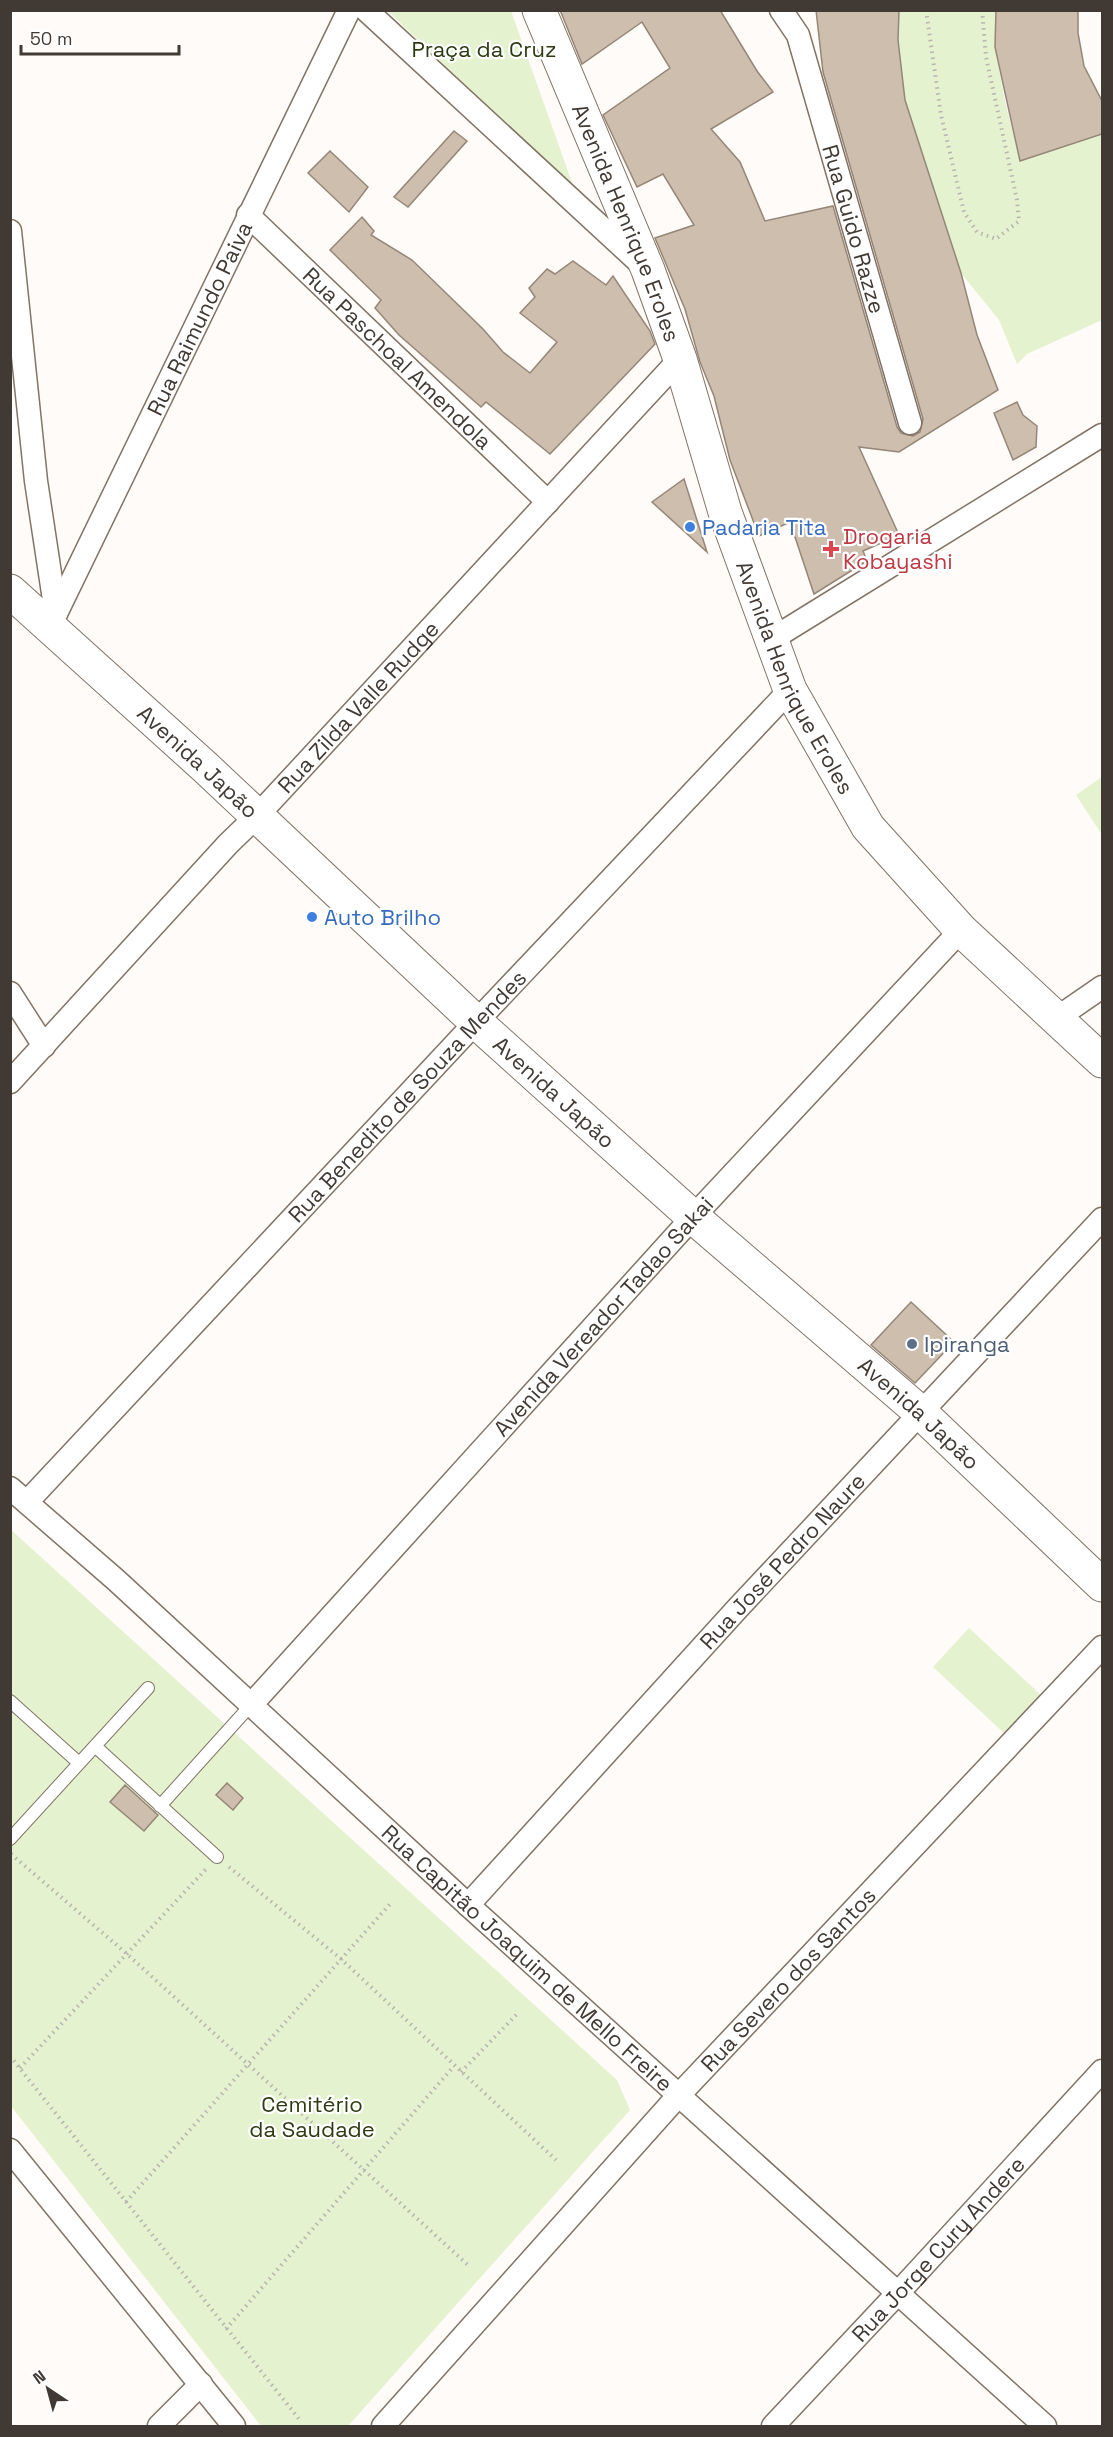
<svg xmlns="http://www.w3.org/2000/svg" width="1113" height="2437" viewBox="0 0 1113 2437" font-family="'Space Grotesk',sans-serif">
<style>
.green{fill:#e4f2cf}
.building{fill:#cebeae;stroke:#958677;stroke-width:1.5}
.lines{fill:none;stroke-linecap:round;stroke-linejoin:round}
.service-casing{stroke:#827365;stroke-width:14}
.minor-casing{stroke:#827365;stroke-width:25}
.secondary-casing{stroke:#827365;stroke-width:35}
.path{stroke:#b8b4b0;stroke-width:4;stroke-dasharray:1.5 4.5;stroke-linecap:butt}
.service{stroke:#fff;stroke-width:12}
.minor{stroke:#fff;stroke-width:22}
.secondary{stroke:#fff;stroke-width:33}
.shop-dot{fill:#3f7fe0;stroke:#fff;stroke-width:2}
.health-dot{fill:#e0444e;stroke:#fff;stroke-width:2}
.service-dot{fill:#5c6f8a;stroke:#fff;stroke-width:2}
.labels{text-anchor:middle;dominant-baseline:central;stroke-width:4.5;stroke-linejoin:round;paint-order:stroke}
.park-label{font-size:22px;fill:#2d3a12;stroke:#fff}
.street-label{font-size:22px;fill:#413a34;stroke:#fff}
.shop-label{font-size:22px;fill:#366cbe;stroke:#fff;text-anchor:start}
.health-label{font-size:22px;fill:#be3a42;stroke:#fff;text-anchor:start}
.service-label{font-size:22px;fill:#4e5e75;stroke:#fff;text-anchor:start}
</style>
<rect width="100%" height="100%" fill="#fefbf8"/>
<path class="green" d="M388,11H511L575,191Z
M898,11H996L995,47L1005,101L1020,161L1102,134V320L1027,354L1017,364L999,320L961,273L943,221L905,100L898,40Z
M1102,777V835L1076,795Z
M10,1529L617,2080L630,2110L348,2426H261L11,2106Z
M969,1628L1042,1696L1006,1735L933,1667Z"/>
<path class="building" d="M560,10H720L757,71L773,92L711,129L740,162L765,221L833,206L897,427L901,433L913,436L920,432L923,419L823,72L816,10H899L898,40L905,100L961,273L977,335L998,390L899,452L859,447L899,535L863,551L867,561L814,594L790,522L759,536L730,460L714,396L700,362L685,309L655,238L694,225L663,174L637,187L603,115L670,68L642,22L582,64Z
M996,10H1078V33L1084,66L1102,101V134L1020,161L995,47Z
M454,131L467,141L408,207L394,197Z
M330,151L368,187L349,212L308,173Z
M362,217L374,231L371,235L412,260L483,329L503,352L530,373L557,342L520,313L535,297L529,288L547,269L555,274L573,261L606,285L613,276L650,331L655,344L550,454L486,402L481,407L399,335L375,308L381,300L330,250Z
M1017,402L1023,415L1037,426L1036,447L1013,460L994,413Z
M684,479L707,552L652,502Z
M911,1302L954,1342L915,1383L871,1345Z
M227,1783L243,1798L233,1810L216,1795Z
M125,1785L158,1815L144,1831L110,1802Z"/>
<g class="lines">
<g class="service-casing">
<path id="service" d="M10,1701L79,1763
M96,1747L217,1857
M160,1806L250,1706
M10,1839L148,1688"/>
</g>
<g class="minor-casing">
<g id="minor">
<path d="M366,10L640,263"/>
<path id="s1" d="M781,10L798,35L910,423"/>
<path id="s2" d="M248,215L548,502"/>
<path d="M10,231L36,481L56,613"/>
<path id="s3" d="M50,626L349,10"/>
<path d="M772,639L1102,435"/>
<path d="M10,993L44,1046"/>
<path d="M1057,1018L1102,987"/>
<path id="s4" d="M10,1082L228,844L257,816L680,359"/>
<path id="s5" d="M10,1488L116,1580L468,1905L1045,2426"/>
<path id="s6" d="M27,1502L476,1022L790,690"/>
<path id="s7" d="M250,1706L693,1217L961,930"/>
<path id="s8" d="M468,1905L737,1609L1102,1219"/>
<path d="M10,2150L234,2426"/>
<path d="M159,2426L201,2384"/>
<path id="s9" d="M383,2426L678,2096L1102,1647"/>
<path id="s10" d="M773,2426L897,2294L1102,2071"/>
</g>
</g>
<g class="secondary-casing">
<g id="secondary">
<path id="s11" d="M539,10L648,270L680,359L725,512L790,690L868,827L961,930L1102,1061"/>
<path id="s12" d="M10,591L205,767L476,1022L693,1217L920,1412L1102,1585"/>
</g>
</g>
<path class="path" d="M926,10L941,115L964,212L977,232L996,239L1019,221L1017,200L986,57L982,10
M11,1854L127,1954L468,2265
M229,1867L341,1959L556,2160
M10,2056L299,2419
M20,2068L208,1867
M461,2072L518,2013
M126,2202L390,1904
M226,2329L454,2066"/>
<use href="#service" class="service"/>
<use href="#minor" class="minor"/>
<use href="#secondary" class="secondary"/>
</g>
<g class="shop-dot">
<circle cx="690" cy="527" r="6"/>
<circle cx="312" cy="917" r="6"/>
</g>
<path class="health-dot" d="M828 540h6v6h6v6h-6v6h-6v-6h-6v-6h6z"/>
<circle class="service-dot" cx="912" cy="1344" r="6"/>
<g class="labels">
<g class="park-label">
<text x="484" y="49">Praça da Cruz</text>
<text x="312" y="2104">Cemitério<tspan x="312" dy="25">da Saudade</tspan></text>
</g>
<g class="street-label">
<text stroke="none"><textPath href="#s11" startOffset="230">Avenida Henrique Eroles</textPath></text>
<text stroke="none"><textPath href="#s1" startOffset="232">Rua Guido Razze</textPath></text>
<text stroke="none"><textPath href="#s3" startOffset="342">Rua Raimundo Paiva</textPath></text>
<text stroke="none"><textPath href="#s2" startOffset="207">Rua Paschoal Amendola</textPath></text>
<text stroke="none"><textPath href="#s11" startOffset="716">Avenida Henrique Eroles</textPath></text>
<text stroke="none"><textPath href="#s4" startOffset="512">Rua Zilda Valle Rudge</textPath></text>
<text stroke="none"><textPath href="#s12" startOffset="254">Avenida Japão</textPath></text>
<text stroke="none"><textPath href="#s12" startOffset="740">Avenida Japão</textPath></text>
<text stroke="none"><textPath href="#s6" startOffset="556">Rua Benedito de Souza Mendes</textPath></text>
<text stroke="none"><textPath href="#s7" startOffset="526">Avenida Vereador Tadao Sakai</textPath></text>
<text stroke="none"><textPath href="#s12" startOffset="1226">Avenida Japão</textPath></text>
<text stroke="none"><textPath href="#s8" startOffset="466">Rua José Pedro Naure</textPath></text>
<text stroke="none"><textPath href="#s5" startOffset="699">Rua Capitão Joaquim de Mello Freire</textPath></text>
<text stroke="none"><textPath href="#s9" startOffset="603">Rua Severo dos Santos</textPath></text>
<text stroke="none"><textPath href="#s10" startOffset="242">Rua Jorge Cury Andere</textPath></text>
</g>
<g class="shop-label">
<text x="702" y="527">Padaria Tita</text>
<text x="324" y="917">Auto Brilho</text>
</g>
<g class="health-label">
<text x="843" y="536">Drogaria<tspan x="843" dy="25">Kobayashi</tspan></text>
</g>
<g class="service-label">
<text x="924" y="1344">Ipiranga</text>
</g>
</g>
<rect width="1113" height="2437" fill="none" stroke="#413a34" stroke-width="24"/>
<g transform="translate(48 2389) rotate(324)" stroke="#ffffff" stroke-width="4.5" paint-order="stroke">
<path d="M0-4.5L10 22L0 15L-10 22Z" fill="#413a34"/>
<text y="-9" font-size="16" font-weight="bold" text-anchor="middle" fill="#413a34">N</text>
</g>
<path d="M21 45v9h158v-9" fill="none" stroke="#413a34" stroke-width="3"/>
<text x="30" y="45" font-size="18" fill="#413a34" stroke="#ffffff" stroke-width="4.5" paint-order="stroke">50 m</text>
</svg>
